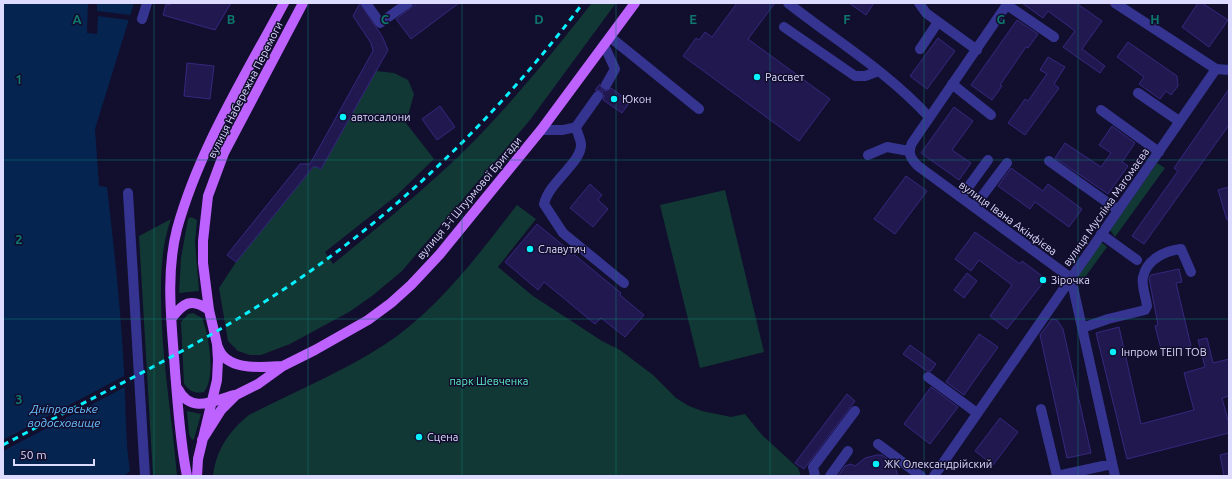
<svg xmlns="http://www.w3.org/2000/svg" width="1232" height="479" viewBox="0 0 1232 479" font-family="Ubuntu,sans-serif">
<style>
.green{fill:#113835}
.water{fill:#052450}
.pier{fill:#120e2d}
.building{fill:#211850;stroke:#35287f}
.lines{fill:none;stroke-linecap:round;stroke-linejoin:round}
.minor{stroke:#353591;stroke-width:10}
.major{stroke:#bd62ff;stroke-width:10}
.rail{stroke:#07f1ff;stroke-width:3;stroke-dasharray:6 5;stroke-linecap:butt}
.grid{fill:none;stroke:#0f766e;stroke-width:1;stroke-opacity:0.55}
.poi-dot{fill:#07f1ff;stroke:#120e2d;stroke-width:1.5}
.labels{text-anchor:middle;dominant-baseline:central;stroke-width:3;stroke-linejoin:round;paint-order:stroke}
.poi-label{font-size:11px;fill:#dddbff;stroke:#120e2d;text-anchor:start}
.street-label{font-size:11px;fill:#dddbff;stroke:#120e2d}
.park-label{font-size:11px;fill:#59edc1;stroke:#120e2d}
.water-label{font-size:12px;font-style:italic;fill:#69c0ff;stroke:#120e2d}
.grid-label{font-size:13px;text-anchor:middle;font-weight:bold;fill:#0f766e;stroke:#120e2d;stroke-width:3;stroke-linejoin:round;paint-order:stroke}
</style>
<rect width="100%" height="100%" fill="#120e2d"/>
<path class="green" d="M592,3H616L530,120L402,271L372,296L349,312L290,344L261,355H250L238,351L228,341L219,288L236,262L314,166L321,169L376,71L394,73L408,80L414,94L406,123L434,159L396,196L325,252L333,264C381,225 429,186 473,142C516,98 554,51 592,3Z
M1157,163L1165,168L1115,237L1110,230Z
M725,190L764,352L700,368L660,205Z
M517,205L536,219L498,267L533,296L602,341L620,350L653,375L676,398L689,406L702,411L731,417L745,414L762,435L798,468L801,476H213C216,450 229,431 249,415C294,392 342,372 384,345C438,310 478,255 517,205Z
M191,217L197,220L195,242L199,291L179,293L181,258L188,219Z
M171,219C162,244 161,269 161,294C161,357 172,415 177,476H153L139,236Z
M1101,242L1107,247L1080,284L1075,277Z
M193,313L202,318C209,334 216,378 204,392C194,394 190,391 184,384L181,322L188,314Z
M187,411L201,414L194,439L192,440L189,434Z"/>
<path class="water" d="M3,3H134L95,129L99,186L107,187C114,248 121,310 124,371C126,405 125,438 130,471L124,476H3Z"/>
<path class="pier" d="M88,3H97V11L130,15L129,20L98,16L97,34L87,33Z
M126,375L127,386L3,451V440Z"/>
<path class="building" d="M171,3H231L215,30L163,15L166,4L170,5Z
M360,3L382,36L388,50L321,169L314,166L236,262L227,255L300,164H310L373,51L371,43L353,16Z
M417,3H459L411,39L396,19Z
M737,3H775L748,39L830,99L799,141L683,56L696,38L699,40L705,32L712,37Z
M849,3H874L866,15Z
M1022,3H1076L1102,21L1082,49L1105,66L1100,73L1063,47L1075,31L1048,11L1043,18Z
M1198,3H1202L1228,20L1209,47L1182,27Z
M1017,20L1038,34L1028,48L1026,47L1000,85L1002,86L992,100L971,85Z
M938,38L955,51L927,89L910,76Z
M1128,42L1177,76L1178,86L1171,95L1166,91L1160,99L1139,84L1144,77L1117,57Z
M1048,57L1065,67L1054,84L1059,88L1025,135L1008,123L1025,99L1028,101L1047,74L1040,70Z
M187,63L214,66L210,99L184,96Z
M600,84L602,90L606,91L611,88L630,102L622,113L603,100L604,96L602,91L595,90Z
M1229,89V125L1144,244L1132,236L1178,171L1174,168Z
M440,106L455,127L437,140L422,119Z
M954,107L973,121L952,150L971,163L959,180L921,153Z
M1112,126L1135,143L1122,162L1128,166L1108,194L1055,158L1065,143L1101,167L1111,153L1099,145Z
M1011,168L1043,191L1048,184L1082,209L1069,227L1035,202L1030,209L998,186Z
M906,176L927,191L895,234L874,219Z
M590,184L602,195L598,200L608,209L593,227L570,208Z
M1229,187V220H1227L1218,190Z
M537,224L621,293L620,295L644,315L625,337L601,318L595,324L544,282L538,290L505,262Z
M975,232L1020,264L1022,261L1046,279L1007,329L990,316L1012,285L979,260L971,271L955,259Z
M1179,269L1182,282L1176,283L1191,346L1162,353L1155,326L1158,325L1149,278L1151,275Z
M967,273L977,281L964,298L954,290Z
M1052,319L1057,320L1063,329L1091,453L1067,458L1040,335Z
M1119,327L1141,424L1194,410L1184,373L1205,367L1198,340L1207,338L1213,363L1229,359V396L1222,398L1229,424V433L1127,459L1096,333Z
M979,334L998,347L964,395L946,382Z
M910,345L936,364L931,371H927L903,354Z
M931,387L958,407L930,444L904,424Z
M847,394L855,401L804,469L795,463Z
M1000,418L1018,432L993,465L975,451Z
M1229,453V476H1224L1220,455Z
M877,455H882L894,464L898,476H838L845,466L851,464L855,466L865,458Z"/>
<g class="lines">
<path class="minor" d="M366,3L380,23L408,3
M788,3C835,40 888,72 929,117
M919,3L926,13L977,50
M1008,3L912,143C907,153 911,159 918,166L1071,278L1115,476
M1115,3L1216,69L1229,70
M1007,5L1054,37
M142,19L147,3
M784,27L855,76H865L879,71
M610,37L699,109
M604,45L615,69L606,85
M920,49L938,22
M952,84L991,115
M1138,93L1179,121
M1101,110L1159,152
M576,127C577,133 581,139 581,145C581,163 549,182 544,204L563,233L624,283
M541,130H563L576,127L598,96
M868,155L887,147L909,151
M1049,161L1118,210
M128,193L145,476
M961,197L988,160
M974,207L1007,163
M1101,234L1137,260
M1082,328L1108,319L1145,310L1147,306C1146,297 1141,285 1143,277C1147,259 1165,251 1181,249L1191,272
M928,377L977,413
M1049,443L1041,409L1057,476
M878,444L921,476
M815,476L813,467L855,411
M830,476L848,451
M934,476L1216,69
M1057,476L1112,464"/>
<path class="major" d="M171,319C183,303 191,297 209,310
M218,347C226,372 263,367 283,366
M178,389C191,414 213,401 234,395
M202,440L221,410L236,395L258,384L283,366L315,350L368,320L391,303L411,285L440,254L541,130L635,3
M187,476C180,442 178,406 175,371C172,325 165,275 177,229C199,149 245,76 284,3
M197,476L198,459L217,380L218,360L217,344L209,310L203,263V241L208,196L224,153L303,3"/>
<path class="rail" d="M3,445C93,397 187,353 272,297C393,219 497,117 583,3"/>
</g>
<path class="grid" d="M154,3V476M308,3V476M462,3V476M616,3V476M770,3V476M924,3V476M1078,3V476M3,160H1229M3,319H1229"/>
<g class="poi-dot">
<circle cx="757" cy="77" r="4"/>
<circle cx="614" cy="99" r="4"/>
<circle cx="343" cy="117" r="4"/>
<circle cx="530" cy="249" r="4"/>
<circle cx="1043" cy="280" r="4"/>
<circle cx="1113" cy="352" r="4"/>
<circle cx="419" cy="437" r="4"/>
<circle cx="876" cy="464" r="4"/>
</g>
<g class="labels">
<g class="poi-label">
<text x="765" y="77">Рассвет</text>
<text x="622" y="99">Юкон</text>
<text x="351" y="117">автосалони</text>
<text x="538" y="249">Славутич</text>
<text x="1051" y="280">Зірочка</text>
<text x="1121" y="352">Інпром ТЕІП ТОВ</text>
<text x="427" y="437">Сцена</text>
<text x="884" y="464">ЖК Олександрійский</text>
</g>
<g class="street-label">
<text transform="translate(245 90) rotate(-63)">вулиця Набережна Перемоги</text>
<text transform="translate(469 198) rotate(-50)">вулиця 3-ї Штурмової Бригади</text>
<text transform="translate(1106 207) rotate(-55)">вулиця Мусліма Магомаєва</text>
<text transform="translate(1008 218) rotate(36)">вулиця Івана Акінфієва</text>
</g>
<g class="park-label">
<text x="489" y="381">парк Шевченка</text>
</g>
<g class="water-label">
<text x="64" y="408">Дніпровське<tspan x="64" dy="14">водосховище</tspan></text>
</g>
</g>
<g class="grid-label">
<text x="77" y="24">A</text>
<text x="231" y="24">B</text>
<text x="385" y="24">C</text>
<text x="539" y="24">D</text>
<text x="693" y="24">E</text>
<text x="847" y="24">F</text>
<text x="1001" y="24">G</text>
<text x="1155" y="24">H</text>
<text x="19" y="84">1</text>
<text x="19" y="244">2</text>
<text x="19" y="404">3</text>
</g>
<rect width="1232" height="479" fill="none" stroke="#dddbff" stroke-width="8"/>
<path d="M14 459v6h80v-6" fill="none" stroke="#dddbff" stroke-width="2"/>
<text x="20" y="459" font-size="12" fill="#dddbff" stroke="#120e2d" stroke-width="3" paint-order="stroke">50 m</text>
</svg>
